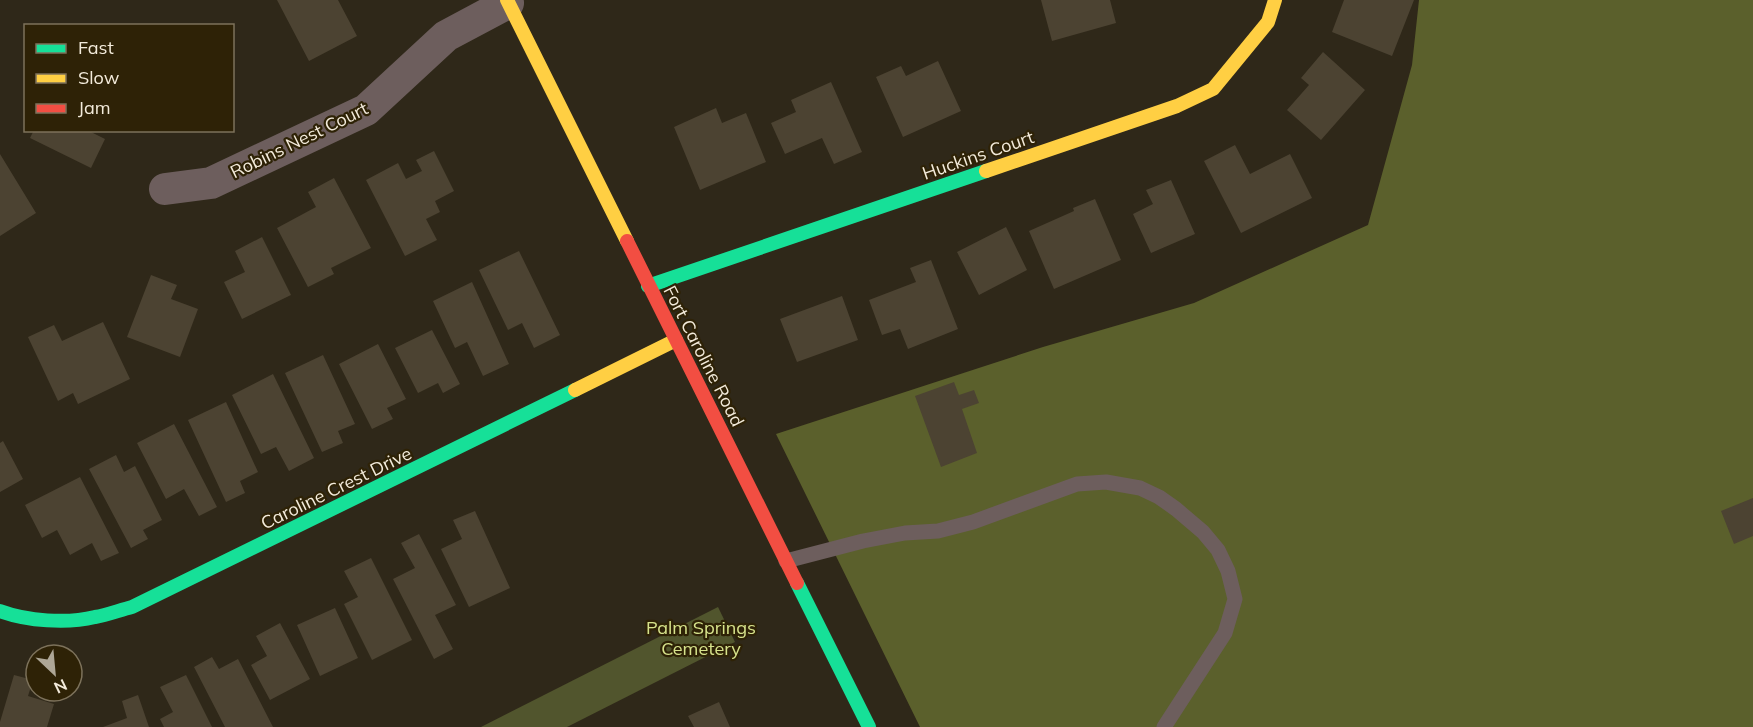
<svg xmlns="http://www.w3.org/2000/svg" width="1753" height="727" viewBox="0 0 1753 727" font-family="Mulish,sans-serif">
<style>
.green{fill:#51552d}
.forest{fill:#5b602c}
.building{fill:#4c4332}
.lines{fill:none;stroke-linecap:round;stroke-linejoin:round}
.lane{stroke:#6d5e5d;stroke-width:15}
.street{stroke:#6d5e5d;stroke-width:32}
.fast{stroke:#16e098;stroke-width:14}
.slow{stroke:#ffcf43;stroke-width:14}
.jam{stroke:#f24e42;stroke-width:14}
.labels{text-anchor:middle;dominant-baseline:central;stroke-width:4.5;stroke-linejoin:round;paint-order:stroke}
.street-label{font-size:18px;fill:#f3ebdb;stroke:#2e2206}
.park-label{font-size:18px;fill:#d7e38c;stroke:#2e2206}
</style>
<rect width="100%" height="100%" fill="#2f2819"/>
<path class="green" d="M718,607L735,642L567,727H481Z"/>
<path class="forest" d="M1419,0H1753V727H920L776,434L1043,347L1194,303L1368,225L1412,65Z"/>
<path class="building" d="M277,0H338L357,36L309,61Z
M1041,0H1110L1116,23L1052,41Z
M1344,0H1414L1392,56L1332,32Z
M1323,52L1365,90L1321,140L1287,110L1309,85L1301,78Z
M938,61L961,111L903,137L876,77L901,66L906,76Z
M831,82L862,152L834,164L822,138L785,154L771,123L796,112L791,100Z
M716,108L722,123L746,113L766,162L700,190L674,127Z
M34,130H87L105,139L91,168L30,138Z
M1235,145L1250,174L1290,154L1312,198L1241,233L1204,161Z
M434,151L454,191L435,201L440,212L426,219L437,240L405,256L366,180L398,163L406,179L422,171L416,160Z
M0,154L36,213L0,236Z
M334,178L371,248L331,268L334,274L308,287L277,228L316,207L308,192Z
M1171,180L1195,234L1151,253L1133,214L1153,204L1146,190Z
M1095,199L1121,260L1054,289L1029,231L1074,211L1073,208Z
M1006,227L1027,270L979,295L957,252Z
M262,237L291,295L242,319L224,282L245,272L235,251Z
M519,251L560,335L534,348L522,323L508,330L479,270Z
M931,260L958,329L908,349L900,329L882,335L869,300L916,282L910,268Z
M151,275L177,285L171,299L198,309L180,357L127,337Z
M472,282L509,364L483,376L467,342L455,348L433,301Z
M842,296L858,340L797,362L780,319Z
M103,322L130,379L78,404L73,393L58,401L28,337L54,325L62,341Z
M432,330L460,384L443,393L438,383L418,393L395,348Z
M378,344L406,399L387,408L393,419L372,429L339,364Z
M323,355L355,424L338,431L343,443L322,452L285,373Z
M273,374L314,458L289,471L276,447L261,454L232,395Z
M954,382L959,395L974,390L979,403L962,409L977,453L941,467L915,396Z
M226,402L258,472L240,481L245,493L226,502L188,420Z
M174,424L217,507L199,516L184,489L166,499L137,443Z
M3,441L23,479L0,492V443Z
M116,455L124,472L135,466L162,520L143,530L148,539L131,548L89,469Z
M80,477L119,553L101,561L92,543L70,555L57,530L42,538L25,505Z
M1753,498V536L1734,544L1721,511Z
M475,511L510,588L469,607L441,549L462,539L453,520Z
M419,534L456,605L435,615L453,649L434,659L393,579L415,568L401,543Z
M371,558L412,640L372,660L344,604L358,597L344,571Z
M335,608L358,658L320,676L297,625Z
M280,623L310,679L270,700L251,665L267,656L256,636Z
M212,657L219,669L238,659L273,727H225L194,667Z
M14,675L33,680L28,696L54,704L47,727H0V722Z
M186,675L212,727H164L160,719L173,712L160,687Z
M138,695L149,727H103L127,718L122,701Z
M719,702L730,727H694L688,716Z"/>
<g class="lines">
<path class="lane" d="M786,561L863,541L905,533L938,531L973,522L1077,484L1106,482L1140,488L1159,497L1176,509L1203,532L1218,550L1228,571L1235,599L1225,633L1164,727"/>
<path class="street" d="M165,189L211,183L366,110L446,36L508,3"/>
<path class="fast" d="M648,286L986,171
M797,583L869,727
M0,611C27,621 67,624 95,617C107,615 120,610 132,607L575,390"/>
<path class="slow" d="M507,0L627,241
M986,171L1177,106L1213,89L1268,22L1275,0
M575,390L676,340"/>
<path class="jam" d="M627,241L797,583"/>
</g>
<g class="labels">
<g class="street-label">
<text transform="translate(299 140) rotate(-26)">Robins Nest Court</text>
<text transform="translate(978 155) rotate(-19)">Huckins Court</text>
<text transform="translate(704 356) rotate(63)">Fort Caroline Road</text>
<text transform="translate(336 488) rotate(-26)">Caroline Crest Drive</text>
</g>
<g class="park-label">
<text x="701" y="627">Palm Springs<tspan x="701" dy="21">Cemetery</tspan></text>
</g>
</g>
<rect x="24" y="24" width="210" height="108" fill="#2e2206" stroke="#7d725b" stroke-width="1.5"/>
<rect x="36" y="44" width="30" height="9" fill="#16e098" stroke="#7d725b" stroke-width="1.5"/>
<text x="78" y="54" font-size="18" fill="#f3ebdb">Fast</text>
<rect x="36" y="74" width="30" height="9" fill="#ffcf43" stroke="#7d725b" stroke-width="1.5"/>
<text x="78" y="84" font-size="18" fill="#f3ebdb">Slow</text>
<rect x="36" y="104" width="30" height="9" fill="#f24e42" stroke="#7d725b" stroke-width="1.5"/>
<text x="78" y="114" font-size="18" fill="#f3ebdb">Jam</text>
<g transform="translate(54 673) rotate(154)"><circle r="28" fill="#2e2206" stroke="#7d725b" stroke-width="1.5"/>
<path d="M0-4.5L10 22L0 15L-10 22Z" fill="#aea797"/>
<text y="-9" font-size="16" font-weight="bold" text-anchor="middle" fill="#f3ebdb">N</text>
</g>
</svg>
